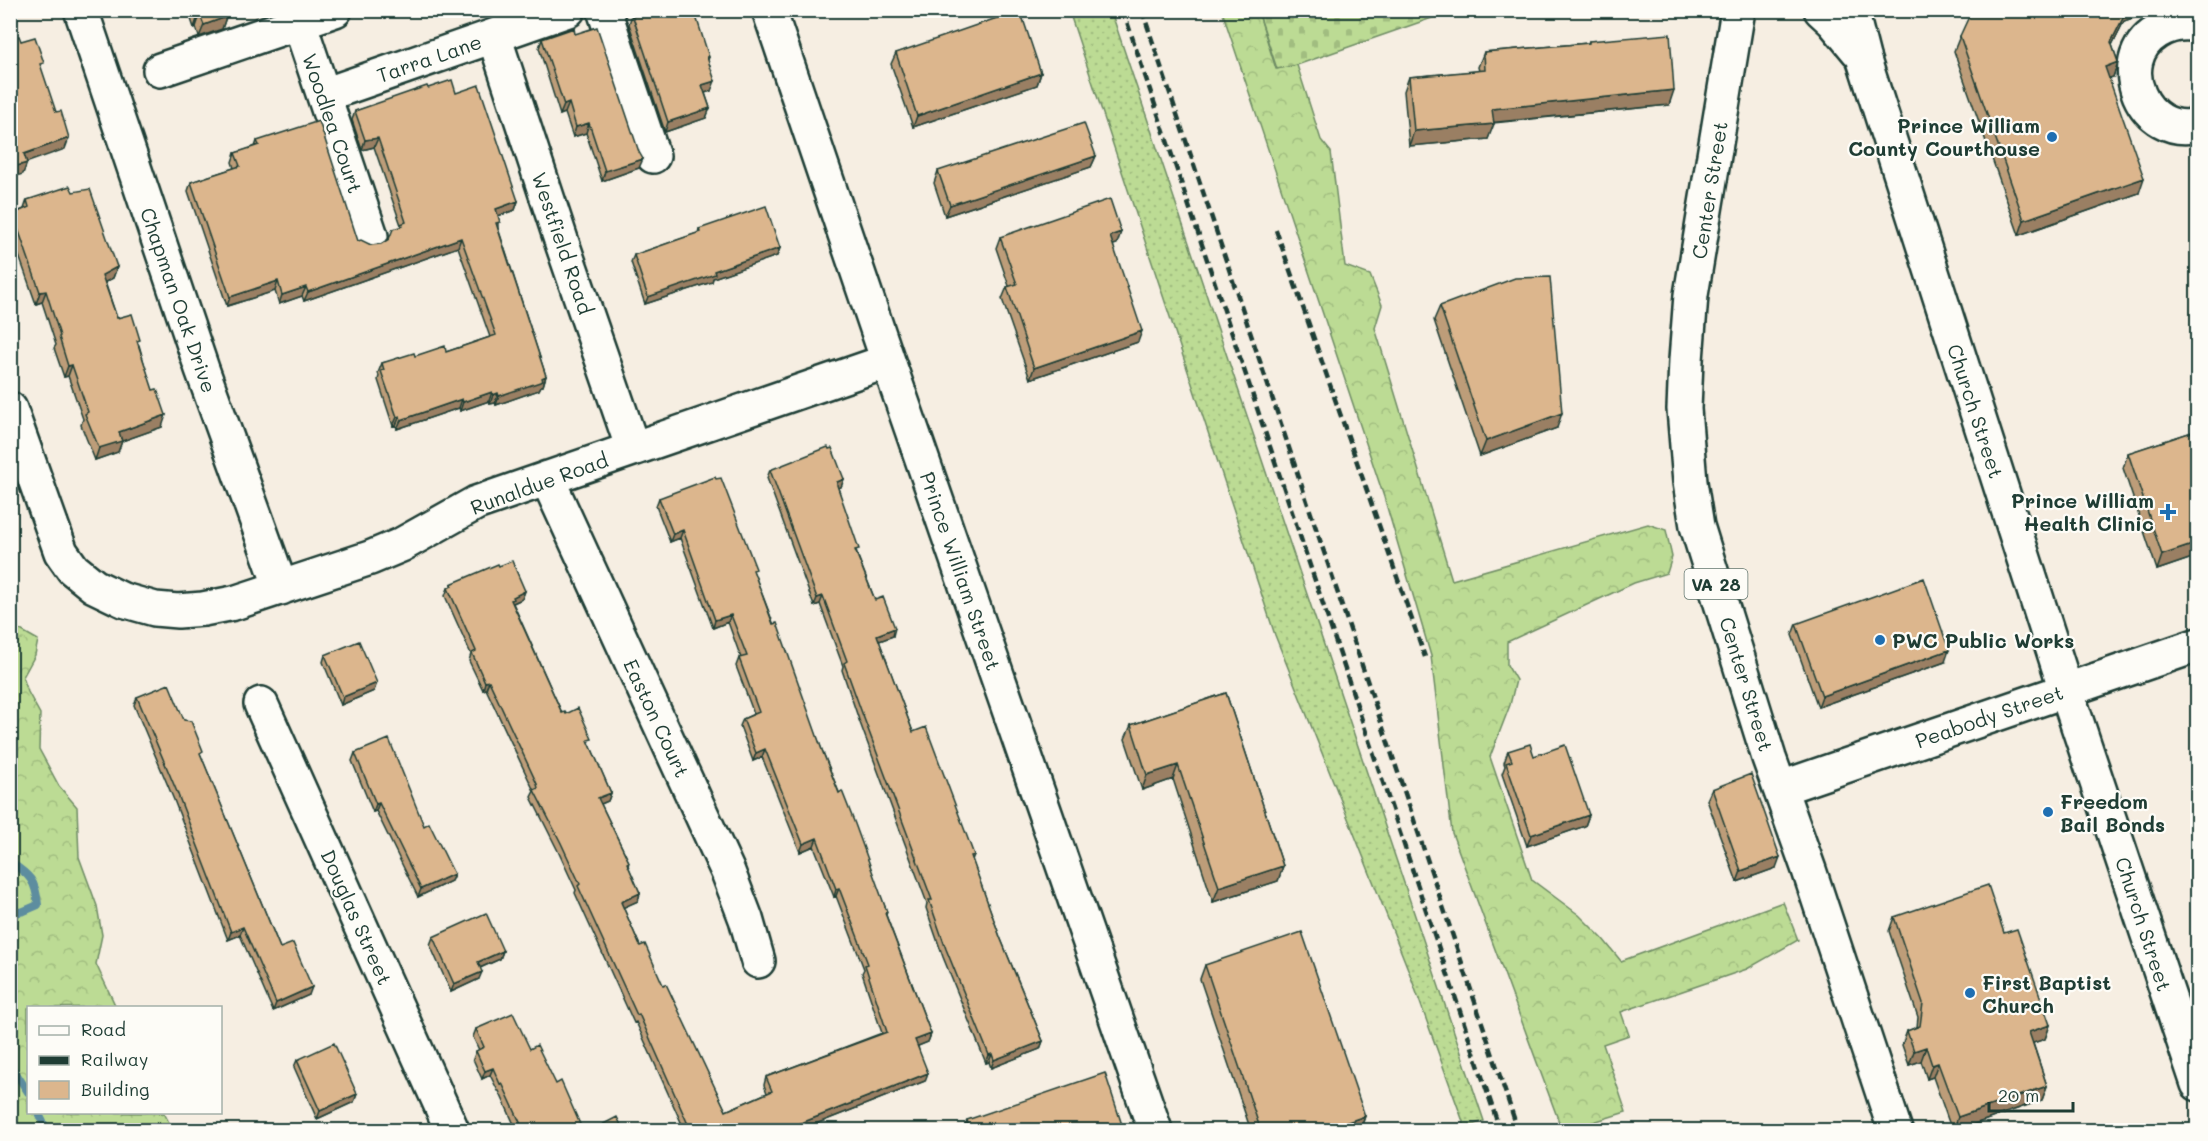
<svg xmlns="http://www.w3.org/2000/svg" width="2208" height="1141" viewBox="0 0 2208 1141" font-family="Mali,sans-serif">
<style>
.grass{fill:url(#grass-dots);stroke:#6e8c64;stroke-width:1.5}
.forest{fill:url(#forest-crowns);stroke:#6e8c64;stroke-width:1.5}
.cemetery{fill:url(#cemetery-stones);stroke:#6e8c64;stroke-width:1.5}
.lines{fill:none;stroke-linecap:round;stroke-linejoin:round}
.stream{stroke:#5d8d9f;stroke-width:8}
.minor-casing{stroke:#1f3d34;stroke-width:38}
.highway-casing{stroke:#1f3d34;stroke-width:38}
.minor{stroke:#fdfcf7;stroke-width:33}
.highway{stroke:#fdfcf7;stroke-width:33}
.rail{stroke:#1f3d34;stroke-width:4.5;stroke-dasharray:9 4.5;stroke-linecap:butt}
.wall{fill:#bd9d79;stroke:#1f3d34;stroke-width:1.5}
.shaded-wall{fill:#9a7f63;stroke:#1f3d34;stroke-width:1.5}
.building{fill:#dcb68d;stroke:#1f3d34;stroke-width:1.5}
.poi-dot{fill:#1f6fb2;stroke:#fdfcf7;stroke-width:2}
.labels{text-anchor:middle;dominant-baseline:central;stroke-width:4.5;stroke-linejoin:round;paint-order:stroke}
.shield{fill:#fdfcf7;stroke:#62766e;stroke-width:1.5}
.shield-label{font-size:18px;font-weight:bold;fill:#1f3d34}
.street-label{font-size:20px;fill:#1f3d34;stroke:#fdfcf7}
.poi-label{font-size:20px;font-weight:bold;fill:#1f3d34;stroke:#fdfcf7;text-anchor:start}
</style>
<defs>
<pattern id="grass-dots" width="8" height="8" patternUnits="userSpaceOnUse" patternTransform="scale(1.5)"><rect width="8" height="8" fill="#bcdb94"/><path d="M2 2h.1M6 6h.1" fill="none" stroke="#a1bd80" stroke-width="1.8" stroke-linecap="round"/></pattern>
<pattern id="forest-crowns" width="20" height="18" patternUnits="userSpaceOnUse" patternTransform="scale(1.5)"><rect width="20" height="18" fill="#bcdb94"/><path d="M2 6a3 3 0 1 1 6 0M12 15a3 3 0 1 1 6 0" fill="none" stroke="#a1bd80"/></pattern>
<pattern id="cemetery-stones" width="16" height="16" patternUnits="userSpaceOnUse" patternTransform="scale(1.5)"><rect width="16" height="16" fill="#bcdb94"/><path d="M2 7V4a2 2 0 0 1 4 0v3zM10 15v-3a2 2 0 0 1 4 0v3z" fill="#a1bd80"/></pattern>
</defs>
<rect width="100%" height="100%" fill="#f6eee2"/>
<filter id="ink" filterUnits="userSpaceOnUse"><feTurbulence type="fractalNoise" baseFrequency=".0167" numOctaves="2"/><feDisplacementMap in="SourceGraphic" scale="12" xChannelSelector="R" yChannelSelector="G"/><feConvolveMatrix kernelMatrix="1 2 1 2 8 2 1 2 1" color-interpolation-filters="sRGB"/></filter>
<g filter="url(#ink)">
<path class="grass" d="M1069,11H1111L1484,1121L1465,1127L1408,969L1275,635Z"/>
<path class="forest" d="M1222,11H1258L1276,69L1297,65L1321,140L1331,152L1345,266L1370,275L1382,305L1375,328L1452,580L1648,524L1666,530L1672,557L1667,573L1634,583L1507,642V665L1516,680L1510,705L1490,757L1532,880L1579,915L1603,939L1621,961L1783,902L1798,940L1747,969L1621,1012L1629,1035L1603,1044L1626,1112L1567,1130H1562L1452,833L1431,656L1384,497Z
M10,627L17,628L38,640L35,655L23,677L28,692L40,714L39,749L59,786L77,807L79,857L97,906L102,935L96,964L116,1007L28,1008V1112L164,1113L173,1130H11Z"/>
<path class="cemetery" d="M1258,11V10L1452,11L1297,65L1277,69Z"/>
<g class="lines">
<path class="stream" d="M10,862C30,875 36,881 38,905L24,911L10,914
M10,1064L28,1092
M38,1112L47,1130"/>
<g class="minor-casing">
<path id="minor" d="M81,10L202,369L281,588
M295,10L371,236
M604,10L653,156
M769,10L888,361L1155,1130
M2198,25C2183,22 2170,24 2157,32C2110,61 2143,139 2198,125
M494,36L562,243L633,449
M160,70L335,10
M324,95L568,10
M10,409L61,552L73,569L94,586L123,600L155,609L178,611L203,609L234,603L370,558L401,545L476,503L888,361
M547,478L728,872L746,919L758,961
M261,704L452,1130
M1781,788L2198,645"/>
</g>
<g class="highway-casing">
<path id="highway" d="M1738,10L1691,295L1686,360L1684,409L1690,482L1697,526L1769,758L1809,870L1895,1130
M1821,10L1833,21L1858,51
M1851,10L1863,57L2066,690L2198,1084"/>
</g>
<use href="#minor" class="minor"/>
<use href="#highway" class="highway"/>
<path class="rail" d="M1123,10L1500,1130
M1142,10L1518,1130
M1276,230L1425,657"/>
</g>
<path class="wall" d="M188,10H246L226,17L222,29L199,37L196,27L194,28Z
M632,14L709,57L708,60L711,91L705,93L710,108L706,118L665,132L629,24Z
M2144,14L2124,21L2112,45L2118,62L2113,77L2109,78L2139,193L2019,235L1954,51L1960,36Z
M575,34L639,168L602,181L586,133L573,137L565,113L560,115L539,48L542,39Z
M1589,41L1669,105L1493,123L1488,139L1409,146L1404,91L1409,77L1479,71L1478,67L1484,52L1588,43Z
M896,53L1041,73L1037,85L913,127L891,64Z
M428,88L456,93L518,201L515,210L498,216V228L546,376L543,386H541L539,390L496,405L495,403L490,404L489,401L460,411L459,408L397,429L396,425L393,426L378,380L379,376L378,373L382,363L415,356L446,352L490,337L458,247L304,301L302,296L279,304L275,291L227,306L188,191L191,182L234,168L232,162L235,153L255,147L257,141L358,241L371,245L381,244L389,239L400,227L401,225L374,147L362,150L352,120L355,111Z
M1096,156L1091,167L945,216L934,183L938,171Z
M73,192L117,267L113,278L105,282L117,318L139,345L162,427L122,441L118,452L95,460L81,425L83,419L68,376L64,377L54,348L56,345L42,302L36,304L10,230V221L13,214L24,209L27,200Z
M699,229L780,248L777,256L713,278L712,282L645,304L631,262L634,255L698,233Z
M1000,237L1117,244L1113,245L1138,342L1030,379L1002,299L1007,287L1009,286L996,248Z
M1440,306L1557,428L1480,456L1434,320Z
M2198,430V556L2157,570L2123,468L2128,453Z
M770,470L844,479L841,487L838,488L857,554L875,600L893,636L879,641L913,732L974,855L972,860L1000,937L1043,1041L1040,1049L991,1068L989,1062L986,1063L943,957L926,908L927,903L859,720L842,670L843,666L820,604L814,606L767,478Z
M659,498L754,573L822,750L887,912L886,915L931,1034L928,1042L918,1046L925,1081L798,1131H685L636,1022L634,1023L575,893L576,890L558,851L531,797L534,791L486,689L483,690L469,661L471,654L445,596L448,588L451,587V584L525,591L522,599L513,603L562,713L566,714L590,745L611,793L608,801L601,804L629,862L628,866L640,893L638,901L623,907L640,946L663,985L726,1111L767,1093L764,1085L766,1077L882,1033L862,973L864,969L836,896L834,897L814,846L800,852L762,757L753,761L740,726L743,719L754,714L736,666L739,658H741L728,622L713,628L680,538L670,542L656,506Z
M1796,624L1945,662L1818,707L1792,635Z
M325,655L374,691L341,705L323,662Z
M1226,693L1283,866L1278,881L1213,902L1173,779L1142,790L1125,739L1131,725Z
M137,697L184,720L201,756L280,948L309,995L273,1011L240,935L228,940L174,800L134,705Z
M1508,751L1589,815L1585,826L1527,846L1502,774L1505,766L1504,763Z
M355,753L424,826L454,874L451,881L418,897L376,811L373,812L352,761Z
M1712,789L1776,868L1737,882L1707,800Z
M1894,917L2004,933L2050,1025L2045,1039L2033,1043L2047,1086L2042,1100L1955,1131H1952L1933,1077L1927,1079L1921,1061L1909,1065L1902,1045L1907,1031L1917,1027L1918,1017L1889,931Z
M433,937L503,951L500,959L480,968L479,979L451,992L430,945Z
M1205,965L1365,1116L1360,1131H1251L1200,979Z
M476,1029L530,1049L556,1084L583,1131H517L499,1091H498L490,1075L482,1079L473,1059L476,1051L479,1050L473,1037Z
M297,1060L357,1094L354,1102L317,1119L294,1067Z
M967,1120L1124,1131H963Z"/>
<path class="shaded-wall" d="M222,10H246L219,19Z
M2127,10H2145L2144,14L2124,21L2106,57L2111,42Z
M200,15L196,27L194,28L198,16Z
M226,17L222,29L199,37L204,25Z
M2118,62L2113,77L2100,81L2105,67Z
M1041,73L1037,85L913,127L917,116Z
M715,81L711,91L698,95L702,85Z
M1674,90L1669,105L1487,123L1492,109Z
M569,103L565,113L560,115L564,105Z
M710,108L706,118L665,132L668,122Z
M589,123L586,133L573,137L576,127Z
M1494,124L1488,139L1409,146L1414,131Z
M69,138L65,149L20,165L24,154Z
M378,138L374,147L362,150L365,140Z
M1096,156L1091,167L945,216L950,205Z
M643,159L639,168L602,181L605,171Z
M27,163L23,174L10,178V168Z
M2144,178L2139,193L2019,235L2024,220Z
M518,201L515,210L492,218L496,209Z
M1121,232L1117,244L1106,247L1110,236Z
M461,238L458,247L304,301L308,292Z
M780,248L777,256L713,278L712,282L645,304L648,297L714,271Z
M117,267L113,278L98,286L102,275Z
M278,281L275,291L227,306L230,297Z
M306,287L302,296L279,304L282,295Z
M46,291L42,302L36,304L40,292Z
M1142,331L1138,342L1030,379L1034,368Z
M72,365L68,376L64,377L68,366Z
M546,376L543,386H541L539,390L496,405L499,396Z
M492,392L489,401L460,411L463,402Z
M498,393L495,403L490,404L493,395Z
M462,399L459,408L397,429L401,420Z
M1562,413L1557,428L1480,456L1486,441Z
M166,415L162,427L122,441L118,452L95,460L99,448L119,432Z
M400,416L396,425L393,426L397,417Z
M844,479L841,487L835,489L837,482Z
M683,530L680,538L670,542L673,534Z
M2198,543V556L2157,570L2162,555Z
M525,591L522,599L513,603L508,608L513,597Z
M823,596L820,604L814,606L817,598Z
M731,615L728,622L713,628L715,620Z
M895,628L893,636L874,643L877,635Z
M1949,650L1945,662L1818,707L1822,696Z
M489,681L486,689L483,690L485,682Z
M377,683L374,691L341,705L343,697Z
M765,749L762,757L753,761L756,753Z
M1178,765L1173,779L1142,790L1147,775Z
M611,793L608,801L596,806L598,798Z
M379,803L376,811L373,812L376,804Z
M1589,815L1585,826L1527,846L1531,835Z
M817,838L814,846L800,852L803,844Z
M1780,857L1776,868L1737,882L1741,871Z
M1283,866L1278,881L1213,902L1219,887Z
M454,874L451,881L418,897L421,889Z
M839,888L836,896L834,897L836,889Z
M640,893L638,901L618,910L621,902Z
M243,927L240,935L228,940L231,932Z
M503,951L500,959L475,970L478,962Z
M482,972L479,979L451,992L454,984Z
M312,987L309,995L273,1011L276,1003Z
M2050,1025L2045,1039L2024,1046L2029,1032Z
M931,1034L928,1042L913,1048L915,1040Z
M1043,1041L1040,1049L991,1068L994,1060Z
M1926,1047L1921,1061L1909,1065L1914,1051Z
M992,1054L989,1062L986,1063L989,1055Z
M1938,1063L1933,1077L1927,1079L1932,1065Z
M493,1068L490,1075L482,1079L485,1071Z
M928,1073L925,1081L798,1131H781Z
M2047,1086L2042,1100L1955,1131H1953L1958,1117Z
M357,1094L354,1102L317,1119L320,1111Z
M1365,1116L1360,1131H1322Z"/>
<path class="building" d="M196,10H224L226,17L204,25L200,15L198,16Z
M644,10H694L709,57H707L715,81L702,85L710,108L668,122L632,14Z
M1020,10L1041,73L917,116L896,53Z
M1972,10H2127L2111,42L2118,62L2105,67L2144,178L2024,220L1960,36Z
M597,27L639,152L643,159L605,171L589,123L576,127L569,103L564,105L542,39L574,28L575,34Z
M1670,34L1674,90L1492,109L1494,124L1414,131L1409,77L1485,70L1484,52L1589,43V41Z
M19,36L21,41L35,37L44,63L40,64L56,112L61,111L69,138L24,154L27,163L10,168V39Z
M452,80L456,93L479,85L518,201L496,209L500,222L496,223L546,376L542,378L543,381L499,396L498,393L493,395L492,392L463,402L462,399L401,420L400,416L397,417L381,371L384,370L382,363L414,353L415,356L445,346L446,352L496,335L461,238L308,292L306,287L282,295L278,281L230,297L191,182L240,166L235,153L259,145L257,141L319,121L358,241L361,240L371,245L381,244L389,239L393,229L402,226L401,224L406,222L378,138L365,140L355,111L427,86L428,88Z
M1084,123L1096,156L950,205L938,171Z
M70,186L73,192L90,189L117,267L102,275L117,318L132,314L140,340L137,341L153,390L157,389L166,415L119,432L122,441L99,448L85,414L88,412L72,365L68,366L59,337L60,336L46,291L40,292L13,214L29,207L27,200Z
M1110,199L1121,232L1110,236L1142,331L1034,368L1007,287L1017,284L1000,237Z
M766,206L780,248L714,271L715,274L648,297L634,255L700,232L699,229Z
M1550,277L1562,413L1486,441L1440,306L1515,278Z
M2198,430V543L2162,555L2128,453Z
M828,447L829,449L832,448L844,479L837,482V485L859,549L855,550L875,600L883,597L895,628L877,635L913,732L926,727L974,855L971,856L1000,937L1043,1041L994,1060L992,1054L989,1055L946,949L929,900H932L862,713L844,663L847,661L823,596L817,598L770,470Z
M715,477L716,479L721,478L756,569L753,570L773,624L777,623L822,750L839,793L842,791L855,824L887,912L885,913L931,1034L915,1040L928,1073L781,1131H691L639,1014L637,1015L578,886L580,884L561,843L534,790L538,788L537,784L489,681L485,682L472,653L476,651L448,588L452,586L451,584L498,564L499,566L512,561L525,591L513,597L514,599L511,600L562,713L565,712L566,714L578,708L592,739L588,740L611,793L598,798L629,862L627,863L640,893L621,902L640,946L645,944L663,985L666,984L726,1111L772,1091L766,1077L887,1032L865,965L868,964L839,888L836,889L817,838L803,844L765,749L756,753L743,719L759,712L739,658L747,656L731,615L715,620L683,530L673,534L659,498Z
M1924,578L1949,650L1822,696L1796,624Z
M359,641L377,683L343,697L325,655Z
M169,684L184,720L191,721L203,751L200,753L280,948L293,943L312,987L276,1003L243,927L231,932L177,792L137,697Z
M1226,693L1283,866L1219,887L1178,765L1147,775L1131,725Z
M389,739L424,826L429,823L454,874L421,889L379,803L376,804L355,753Z
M1530,744L1534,756L1565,745L1589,815L1531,835L1506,763L1512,761L1508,751Z
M1751,774L1780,857L1741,871L1712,789Z
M1988,885L2004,933L2017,929L2050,1025L2029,1032L2047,1086L1958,1117L1938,1063L1932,1065L1926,1047L1914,1051L1907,1031L1920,1026L1923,1003L1894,917Z
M486,913L503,951L478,962L482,972L454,984L433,937Z
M1302,932L1365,1116L1322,1131H1261L1205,965Z
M513,1013L530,1049L537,1045L556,1084L561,1081L583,1131H524L502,1083L500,1084L493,1068L485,1071L476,1051L484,1047L476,1029Z
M334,1043L357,1094L320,1111L297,1060Z
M1105,1073L1124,1131H970L967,1120Z
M617,1117L624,1131H590Z"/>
</g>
<g class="poi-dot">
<circle cx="2052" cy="137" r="6"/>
<path d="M2165 503h6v6h6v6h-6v6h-6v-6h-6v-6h6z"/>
<circle cx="1880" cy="640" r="6"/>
<circle cx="2048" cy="812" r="6"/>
<circle cx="1970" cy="993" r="6"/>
</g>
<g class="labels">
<rect class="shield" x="1684.5" y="569" width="63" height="30" rx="4.5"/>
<g class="shield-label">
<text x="1716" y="584">VA 28</text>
</g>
<g class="street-label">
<text transform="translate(429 58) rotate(-19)">Tarra Lane</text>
<text transform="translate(333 123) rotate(71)">Woodlea Court</text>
<text transform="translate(1709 190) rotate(-81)">Center Street</text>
<text transform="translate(563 243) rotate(71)">Westfield Road</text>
<text transform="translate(179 300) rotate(71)">Chapman Oak Drive</text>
<text transform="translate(1976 411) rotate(72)">Church Street</text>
<text transform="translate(539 483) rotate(-20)">Runaldue Road</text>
<text transform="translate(961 571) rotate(71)">Prince William Street</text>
<text transform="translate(1747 684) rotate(73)">Center Street</text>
<text transform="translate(1989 716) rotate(-19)">Peabody Street</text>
<text transform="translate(657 718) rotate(65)">Easton Court</text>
<text transform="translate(357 917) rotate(66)">Douglas Street</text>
<text transform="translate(2144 924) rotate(72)">Church Street</text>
</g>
<g class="poi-label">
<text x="2040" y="125" text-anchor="end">Prince William<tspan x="2040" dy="23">County Courthouse</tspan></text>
<text x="2154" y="500" text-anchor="end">Prince William<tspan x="2154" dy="23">Health Clinic</tspan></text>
<text x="1892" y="640">PWC Public Works</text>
<text x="2060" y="801">Freedom<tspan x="2060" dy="23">Bail Bonds</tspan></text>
<text x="1982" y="982">First Baptist<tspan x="1982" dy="23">Church</tspan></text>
</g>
</g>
<rect width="2208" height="1141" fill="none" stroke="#fdfcf7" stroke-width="36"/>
<rect x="18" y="18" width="2172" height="1105" fill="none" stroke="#1f3d34" stroke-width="2" filter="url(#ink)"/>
<rect x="27" y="1006" width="195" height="108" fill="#fdfcf7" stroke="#a4b0a9" stroke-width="1.5"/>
<rect x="39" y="1026" width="30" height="9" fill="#fdfcf7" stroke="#a4b0a9" stroke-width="1.5"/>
<text x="81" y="1036" font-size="18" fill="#1f3d34">Road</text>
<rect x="39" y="1056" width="30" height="9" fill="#1f3d34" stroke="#a4b0a9" stroke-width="1.5"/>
<text x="81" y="1066" font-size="18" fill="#1f3d34">Railway</text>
<rect x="39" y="1081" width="30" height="18" fill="#dcb68d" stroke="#a4b0a9" stroke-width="1.5"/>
<text x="81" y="1096" font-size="18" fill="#1f3d34">Building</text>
<path d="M1989 1102v9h84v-9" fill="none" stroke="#1f3d34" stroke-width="3"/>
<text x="1998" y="1102" font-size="18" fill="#1f3d34" stroke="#fdfcf7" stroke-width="4.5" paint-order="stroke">20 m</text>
</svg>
